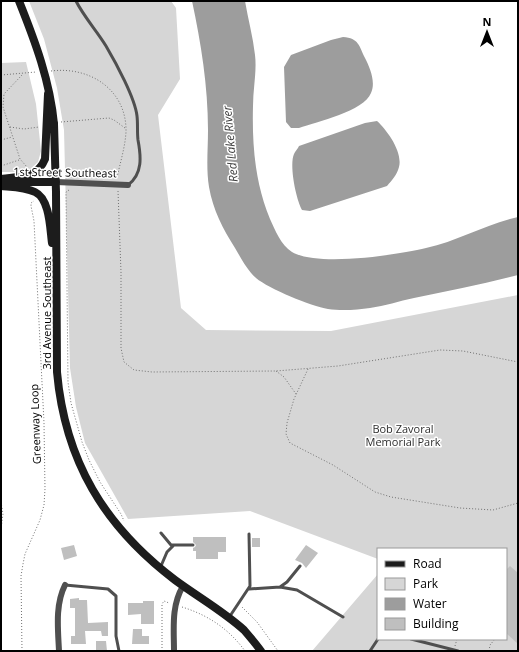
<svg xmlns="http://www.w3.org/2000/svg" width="519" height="652" viewBox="0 0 519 652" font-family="'Open Sans',sans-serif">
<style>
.green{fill:#d6d6d6}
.water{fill:#9d9d9d}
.building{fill:#bfbfbf}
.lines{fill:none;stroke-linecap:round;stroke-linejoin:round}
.path{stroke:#717171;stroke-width:1;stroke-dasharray:1 2;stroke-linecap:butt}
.lane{stroke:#4f4f4f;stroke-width:3}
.street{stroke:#4f4f4f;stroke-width:6}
.secondary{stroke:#1c1c1c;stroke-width:8}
.secondary-bridge{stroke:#1c1c1c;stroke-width:8}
.labels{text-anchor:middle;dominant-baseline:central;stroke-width:3;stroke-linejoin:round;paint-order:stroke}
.street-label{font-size:11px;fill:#000;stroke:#fff}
.park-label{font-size:11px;fill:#2d2d2d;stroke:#fff}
.water-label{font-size:12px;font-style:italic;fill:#3e3e3e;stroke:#fff}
</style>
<rect width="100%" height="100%" fill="#fff"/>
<path class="green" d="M29,1H171L176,8L180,79L158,115L181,308L206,330L331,331L518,295V651H312L378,574V639H506V549H378V559L250,511L128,519L85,443L76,407L70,368L64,130L57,88L44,39Z
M26,62L36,104L41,151L38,162L27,172H1V63Z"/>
<path class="water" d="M192,1H245C248,19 253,37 255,55C257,71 253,89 253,106C252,145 255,183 270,219C275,230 281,245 292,252C318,267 397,255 426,248C458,241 486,224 518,217V275C484,284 449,291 414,298C399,301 385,306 370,308C357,310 341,311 328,309C311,306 269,289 256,278C247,270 241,258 235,248C223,229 213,210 209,187C206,168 208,150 208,130C208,86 201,43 192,1Z
M343,37C359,38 359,46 365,58C370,68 376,82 371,93C364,111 317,122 299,128H291L286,122L284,67L291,55L331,40Z
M377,121C387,130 403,152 399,167C397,175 392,180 387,186L310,211L302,210C296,199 289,165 294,154C295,151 298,149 299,146L365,123Z"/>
<path class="building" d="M193,537H226V552H218V559H196V551H193V548L195,547L196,545L193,542Z
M252,538H260V547H252Z
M74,545L77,556L64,560L61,548Z
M306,545L318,553L306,568L302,563L295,560Z
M510,566L518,573V644L506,633V570Z
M79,598V600H87L88,623L108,622V636H102L101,631H85L86,644H71V636H75V608H70V599Z
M143,601H154V624H141V614L128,615V603H143Z
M133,629H142V636H149V644H132Z
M96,641H106L107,651H96Z"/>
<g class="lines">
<path class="path" d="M51,71C90,66 127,90 126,132C125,148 120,163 117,178
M1,75L36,72
M22,75L4,94L3,107L20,159L27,167
M61,122L109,118L114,120L125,128
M10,127L24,129L39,127
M1,140L12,137
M1,166L19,160
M69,190L66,192L68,382L71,403L82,442L89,460L100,482L121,514L124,521
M118,191L121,272V348L124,362L134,370L152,372L276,371L338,366L440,350L463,351L518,362
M308,369L294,399L287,423L286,434L290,443L333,465L375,492L391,497L460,508L493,510L518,503
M276,371L284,377L296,394
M1,502L3,514L1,529
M182,607C208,615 229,629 245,651
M242,607L257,622L278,651
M455,646L457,639
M22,651L21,576L23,564L25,554L40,520L44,505L45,489L44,423L34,221L31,206V203L34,201
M162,651V604L164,601L169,603
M489,651L490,645L495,639"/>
<path class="lane" d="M76,1C84,17 97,31 106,46C116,63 135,98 137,116C138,124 137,132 138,140C141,156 143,174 128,185
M161,533L171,545H193
M161,566L167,552L173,546
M65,585L108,589L116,596V636L119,651
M280,587L287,582L300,566
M249,589L280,587L297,590L343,617
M230,616L250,586L249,534
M411,639L458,651
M370,651L378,639"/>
<path class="street" d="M56,182L128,185
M59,651C58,629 55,605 65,585
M174,651C174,629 171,606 183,586"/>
<path class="secondary" d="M54,124L56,192L57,372C65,461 104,526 175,580C198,597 223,611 244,630C250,637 256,644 261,651
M1,179C20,176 37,179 45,159L48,94
M9,182H56
M1,186C12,187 25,187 35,192C50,199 50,229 52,243"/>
<path class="secondary-bridge" d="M19,1C35,41 50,81 54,124"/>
</g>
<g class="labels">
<g class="street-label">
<text transform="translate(65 172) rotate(1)">1st Street Southeast</text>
<text transform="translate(46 313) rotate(-90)">3rd Avenue Southeast</text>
<text transform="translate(35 424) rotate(-92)">Greenway Loop</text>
</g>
<g class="park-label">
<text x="403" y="428">Bob Zavoral<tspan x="403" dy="13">Memorial Park</tspan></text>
</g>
<g class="water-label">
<text transform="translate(230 144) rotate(-95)">Red Lake River</text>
</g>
</g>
<rect width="519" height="652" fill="none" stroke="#000000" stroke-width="4"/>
<rect x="377" y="548" width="130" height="92" fill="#ffffff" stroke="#999999"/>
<rect x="385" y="561" width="20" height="6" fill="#1c1c1c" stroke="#999999"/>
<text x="413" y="568" font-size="12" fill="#000000">Road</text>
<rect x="385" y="578" width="20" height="12" fill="#d6d6d6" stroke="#999999"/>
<text x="413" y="588" font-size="12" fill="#000000">Park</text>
<rect x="385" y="598" width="20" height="12" fill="#9d9d9d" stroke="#999999"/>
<text x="413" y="608" font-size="12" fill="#000000">Water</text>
<rect x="385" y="618" width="20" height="12" fill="#bfbfbf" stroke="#999999"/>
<text x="413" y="628" font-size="12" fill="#000000">Building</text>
<g transform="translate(487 32)" stroke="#ffffff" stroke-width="3" paint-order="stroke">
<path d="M0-3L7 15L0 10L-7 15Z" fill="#000000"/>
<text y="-6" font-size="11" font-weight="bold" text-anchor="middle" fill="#000000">N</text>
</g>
</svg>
